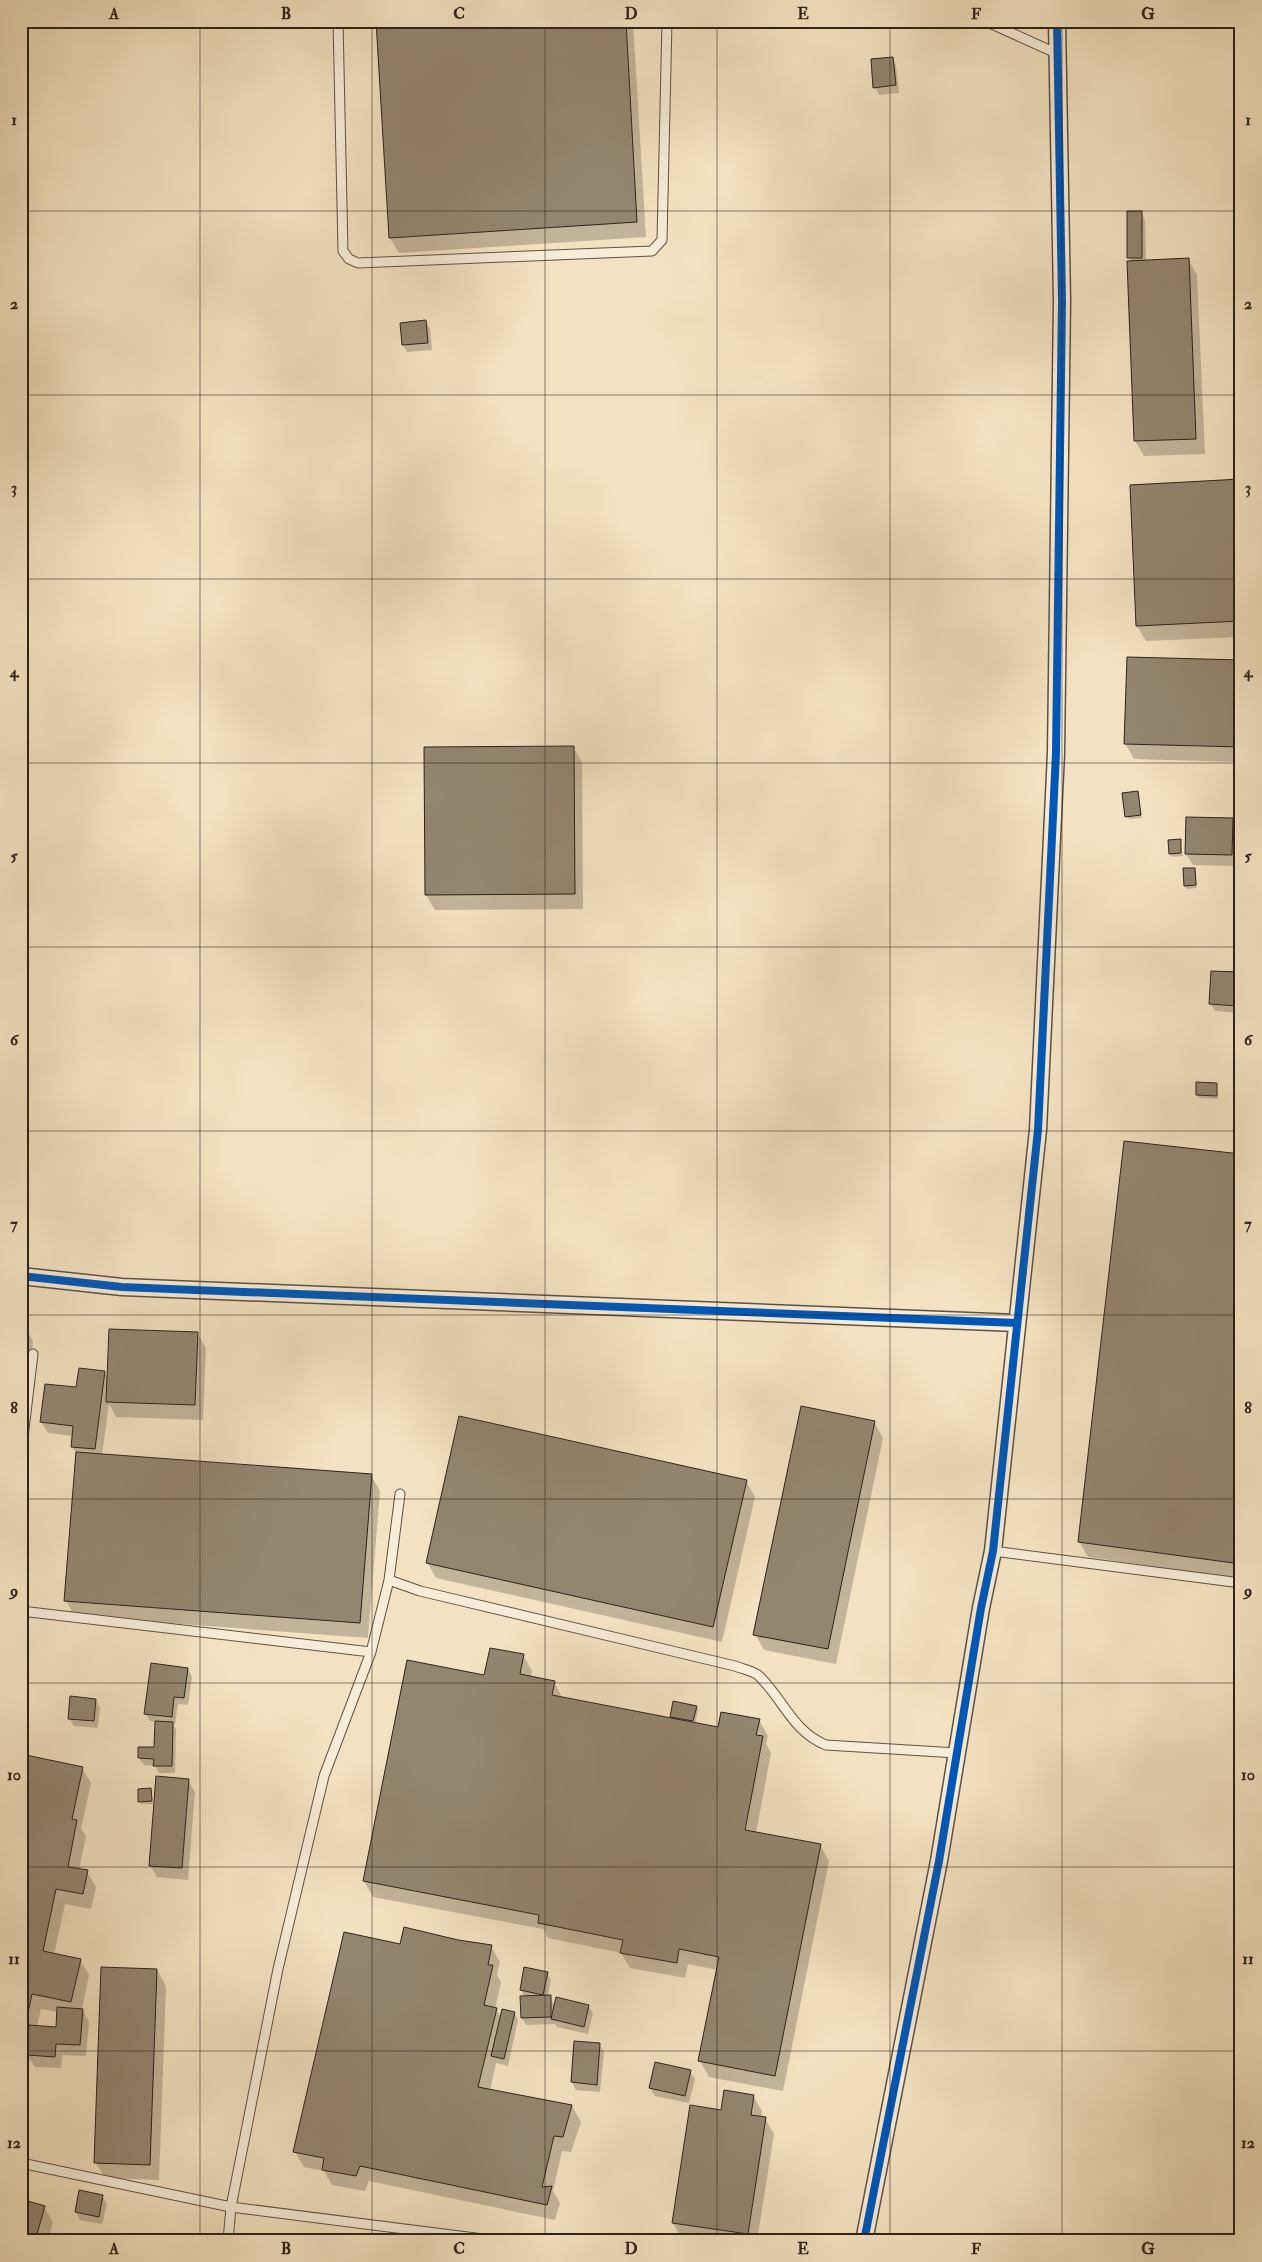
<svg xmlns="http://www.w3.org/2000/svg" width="1262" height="2262" viewBox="0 0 1262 2262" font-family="'IM FELL Double Pica',serif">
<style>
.shadow{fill:#0003;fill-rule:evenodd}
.building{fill:#938670;stroke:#2c2219}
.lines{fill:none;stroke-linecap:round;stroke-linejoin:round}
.lane-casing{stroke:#5e5243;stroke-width:11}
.street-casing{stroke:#5e5243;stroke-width:19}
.lane{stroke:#f7ecd7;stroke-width:9}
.street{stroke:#f7ecd7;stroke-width:16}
.cycleway-casing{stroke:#f7ecd7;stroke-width:11}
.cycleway{stroke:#0057b8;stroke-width:8}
.grid{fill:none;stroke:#2c2219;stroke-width:1;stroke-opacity:0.55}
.neatline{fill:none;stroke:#2c2219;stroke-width:2}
.grid-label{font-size:16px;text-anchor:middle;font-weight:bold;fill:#2c2219}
</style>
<rect width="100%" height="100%" fill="#f3e2c1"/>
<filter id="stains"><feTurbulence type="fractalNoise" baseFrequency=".004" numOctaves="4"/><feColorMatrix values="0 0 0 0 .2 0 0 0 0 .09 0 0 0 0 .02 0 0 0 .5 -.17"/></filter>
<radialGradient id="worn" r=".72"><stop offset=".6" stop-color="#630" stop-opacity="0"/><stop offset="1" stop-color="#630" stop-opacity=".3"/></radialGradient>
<path class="shadow" d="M377,21H633L646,237L399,253L390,238Z
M892,58L896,65L899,93L879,95L875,87Z
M1141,212L1145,220L1146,261L1188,259L1197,275L1205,454L1144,456L1135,441L1131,262L1129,258Z
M426,321L430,329L432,350L407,352L403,345Z
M1241,481V637L1146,641L1137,626Z
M1241,661V762L1134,759L1125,743Z
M573,747L582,762L583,909L435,910L426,895Z
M1137,792L1142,818L1129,819L1127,816Z
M1232,819L1239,831L1238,866L1193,865L1186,854Z
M1180,840L1183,856L1172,857L1170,854Z
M1195,869L1197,888L1187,889L1185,886Z
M1239,973L1241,1013L1215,1011L1211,1004Z
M1216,1084L1218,1099L1199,1098L1197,1095Z
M1241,1156V1579L1088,1557L1079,1541Z
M21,1325H24L33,1341L21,1504Z
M197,1333L206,1348L203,1420L116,1417L109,1404L102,1455L371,1475L380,1491L368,1638L74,1616L66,1600L77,1455L72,1446L73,1436L48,1433L41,1422L77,1389L105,1372L108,1378Z
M874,1422L883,1438L836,1664L764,1650L755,1634Z
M746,1481L755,1497L722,1642L436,1578L427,1562Z
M523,1655L532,1671L531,1678L554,1682L563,1699L673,1720L671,1716L696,1707L698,1710L695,1724L719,1728L759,1720L768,1736L766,1744L771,1753L756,1833L820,1845L829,1861L783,2091L709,2077L700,2061L718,1970L688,1964L685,1978L630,1968L621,1953L548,1938L543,1929L373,1897L364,1881L485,1677Z
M188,1669L192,1677L188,1705L178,1704L175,1724H173L176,1730L175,1773H159L155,1766L144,1765L139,1758L155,1748L156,1722L150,1721L145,1713Z
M96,1700L100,1707L98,1728L74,1726L69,1718Z
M21,1756L82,1768L91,1783L81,1829L86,1836L79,1870L87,1872L96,1887L91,1909L65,1904L54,1955L80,1960L89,1975L82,2009L89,2022L86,2056L62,2055L61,2068L35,2067L30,2059L22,2100ZM41,2009L58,2012L57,2028L37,2026Z
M188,1780L195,1792L188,1880L157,1877L150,1865Z
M151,1790L153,1804H141L139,1801Z
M405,1929L491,1946L500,1962L497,1975L501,1982L495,2009L501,2017L514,2013L518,2020L508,2066L496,2063L490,2091L572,2106L581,2122L571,2152L562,2151L553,2191L560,2203L555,2220L369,2181L365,2191L332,2185L324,2171L304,2167L295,2152L401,1946Z
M157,1970L166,1986L159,2180L105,2178L96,2163Z
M547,1973L551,1980L548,1997L556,2006H588L593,2013L588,2034L557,2027L555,2024L526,2025L522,2018L525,1997L521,1990Z
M600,2045L604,2052L600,2092L576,2090L572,2082Z
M690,2072L695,2079L689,2103L655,2096L650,2088Z
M753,2096L762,2111L761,2117L765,2118L774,2134L757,2241H698L682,2239L673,2223L722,2111Z
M80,2192L102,2196L107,2204L102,2224L80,2220L76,2212Z
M44,2207L53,2222L48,2241H21Z"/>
<path class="building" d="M376,21H626L637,222L389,238Z
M893,57L896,85L873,88L871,59Z
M1127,211H1142V258H1127Z
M1189,258L1196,439L1134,441L1127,261Z
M426,320L428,343L402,345L400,323Z
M1241,479V621L1136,626L1130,485Z
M1127,657L1241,660V747L1124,744Z
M574,746L575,894L425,895L424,747Z
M1138,791L1141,815L1125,817L1122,793Z
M1186,817L1233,818L1232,855L1185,854Z
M1181,839V853L1169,854L1168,840Z
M1183,868H1195L1196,885L1184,886Z
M1211,971L1240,972L1238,1006L1209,1004Z
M1196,1082L1217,1083V1096L1196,1095Z
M1124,1141L1241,1154V1564L1078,1542Z
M21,1324H24L21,1369Z
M109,1329L198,1332L195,1405L106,1402Z
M79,1368L105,1371L95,1449L71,1447L73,1426L40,1422L45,1384L76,1387Z
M801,1406L875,1421L828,1649L753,1635Z
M459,1416L747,1480L713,1627L426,1563Z
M76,1452L372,1474L360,1623L64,1601Z
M490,1648L524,1654L520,1674L555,1681L552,1695L718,1727L721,1712L760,1719L756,1735L763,1736L745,1830L821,1844L775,2076L698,2061L719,1957L679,1949L677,1963L620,1953L623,1940L538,1923L539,1915L363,1881L407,1660L484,1675Z
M151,1663L188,1668L184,1698L174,1697L172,1717L144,1714Z
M70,1696L96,1699L94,1721L68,1719Z
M673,1701L697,1706L693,1721L670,1717Z
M155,1721L173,1722L172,1766H153L154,1759L138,1758V1747H154Z
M21,1754L83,1767L72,1819L77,1820L68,1867L88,1870L83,1894L56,1889L43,1951L81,1959L71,2002L32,1994L21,2046Z
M156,1776L189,1779L182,1868L149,1866Z
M151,1788L152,1801L138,1802V1789Z
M404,1927L458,1940L492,1945L488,1965H493L484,2005L497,2008L478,2087L572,2105L563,2137L554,2136L542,2187L552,2186L547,2205L360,2166L356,2176L322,2170L324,2158L293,2152L344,1932L400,1944Z
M101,1967L157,1969L150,2165L94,2163Z
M524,1967L548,1972L543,1995L520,1990Z
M551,1995V2017L521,2018L520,1996Z
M556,1997L589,2005L584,2027L551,2019Z
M57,2007L83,2009L80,2045L56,2044L55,2057L27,2055L29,2025L56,2027Z
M502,2009L515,2012L504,2059L491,2056Z
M574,2041L600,2043L597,2085L571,2082Z
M655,2062L691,2070L685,2096L649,2088Z
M724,2090L754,2095L751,2115L766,2117L748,2234L672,2223L690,2105L721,2110Z
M79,2190L103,2195L99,2217L75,2212Z
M21,2199L45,2206L35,2241H21Z"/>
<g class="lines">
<g class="lane-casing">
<path id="lane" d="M338,21L343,251L349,259L358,263L652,251L662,240L667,21
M985,21L1058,54
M21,1454L33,1354
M993,1551L1241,1583
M389,1580L420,1591L735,1666C742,1669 754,1671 759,1676C783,1699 793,1732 826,1745L957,1753
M21,1611L371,1652
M21,2163L231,2207L499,2241
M228,2241L231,2207L278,1969L324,1776L371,1652L389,1580L400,1494"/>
</g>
<g class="street-casing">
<path id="street" d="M21,1276L122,1287L1017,1323
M864,2241L939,1861L981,1608L993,1551L1038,1130L1056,753L1062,301L1057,21"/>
</g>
<use href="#lane" class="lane"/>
<use href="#street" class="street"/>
<g class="cycleway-casing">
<path id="cycleway" d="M21,1276L122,1287L1017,1323
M864,2241L939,1861L981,1608L993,1551L1038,1130L1056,753L1062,301L1057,21"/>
</g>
<use href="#cycleway" class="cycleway"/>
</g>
<path class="grid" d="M200,21V2241M372,21V2241M545,21V2241M717,21V2241M890,21V2241M1062,21V2241M21,211H1241M21,395H1241M21,579H1241M21,763H1241M21,947H1241M21,1131H1241M21,1315H1241M21,1499H1241M21,1683H1241M21,1867H1241M21,2051H1241"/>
<rect width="1262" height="2262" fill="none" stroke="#f3e2c1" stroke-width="55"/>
<rect x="28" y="28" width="1206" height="2206" class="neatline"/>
<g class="grid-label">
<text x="114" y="19">A</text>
<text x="286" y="19">B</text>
<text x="459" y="19">C</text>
<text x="631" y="19">D</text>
<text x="803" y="19">E</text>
<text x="976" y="19">F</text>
<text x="1148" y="19">G</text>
<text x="14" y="125">1</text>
<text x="1248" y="125">1</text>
<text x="14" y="309">2</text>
<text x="1248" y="309">2</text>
<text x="14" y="493">3</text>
<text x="1248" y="493">3</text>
<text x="14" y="677">4</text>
<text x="1248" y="677">4</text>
<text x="14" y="861">5</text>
<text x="1248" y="861">5</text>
<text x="14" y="1045">6</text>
<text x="1248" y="1045">6</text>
<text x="14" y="1229">7</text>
<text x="1248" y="1229">7</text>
<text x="14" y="1413">8</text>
<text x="1248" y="1413">8</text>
<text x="14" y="1596">9</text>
<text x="1248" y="1596">9</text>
<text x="14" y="1780">10</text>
<text x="1248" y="1780">10</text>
<text x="14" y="1964">11</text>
<text x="1248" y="1964">11</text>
<text x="14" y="2148">12</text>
<text x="1248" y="2148">12</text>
<text x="114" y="2254">A</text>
<text x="286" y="2254">B</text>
<text x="459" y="2254">C</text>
<text x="631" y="2254">D</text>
<text x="803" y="2254">E</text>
<text x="976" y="2254">F</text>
<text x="1148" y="2254">G</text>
</g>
<rect width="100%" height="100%" filter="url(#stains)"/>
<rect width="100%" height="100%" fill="url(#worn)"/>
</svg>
